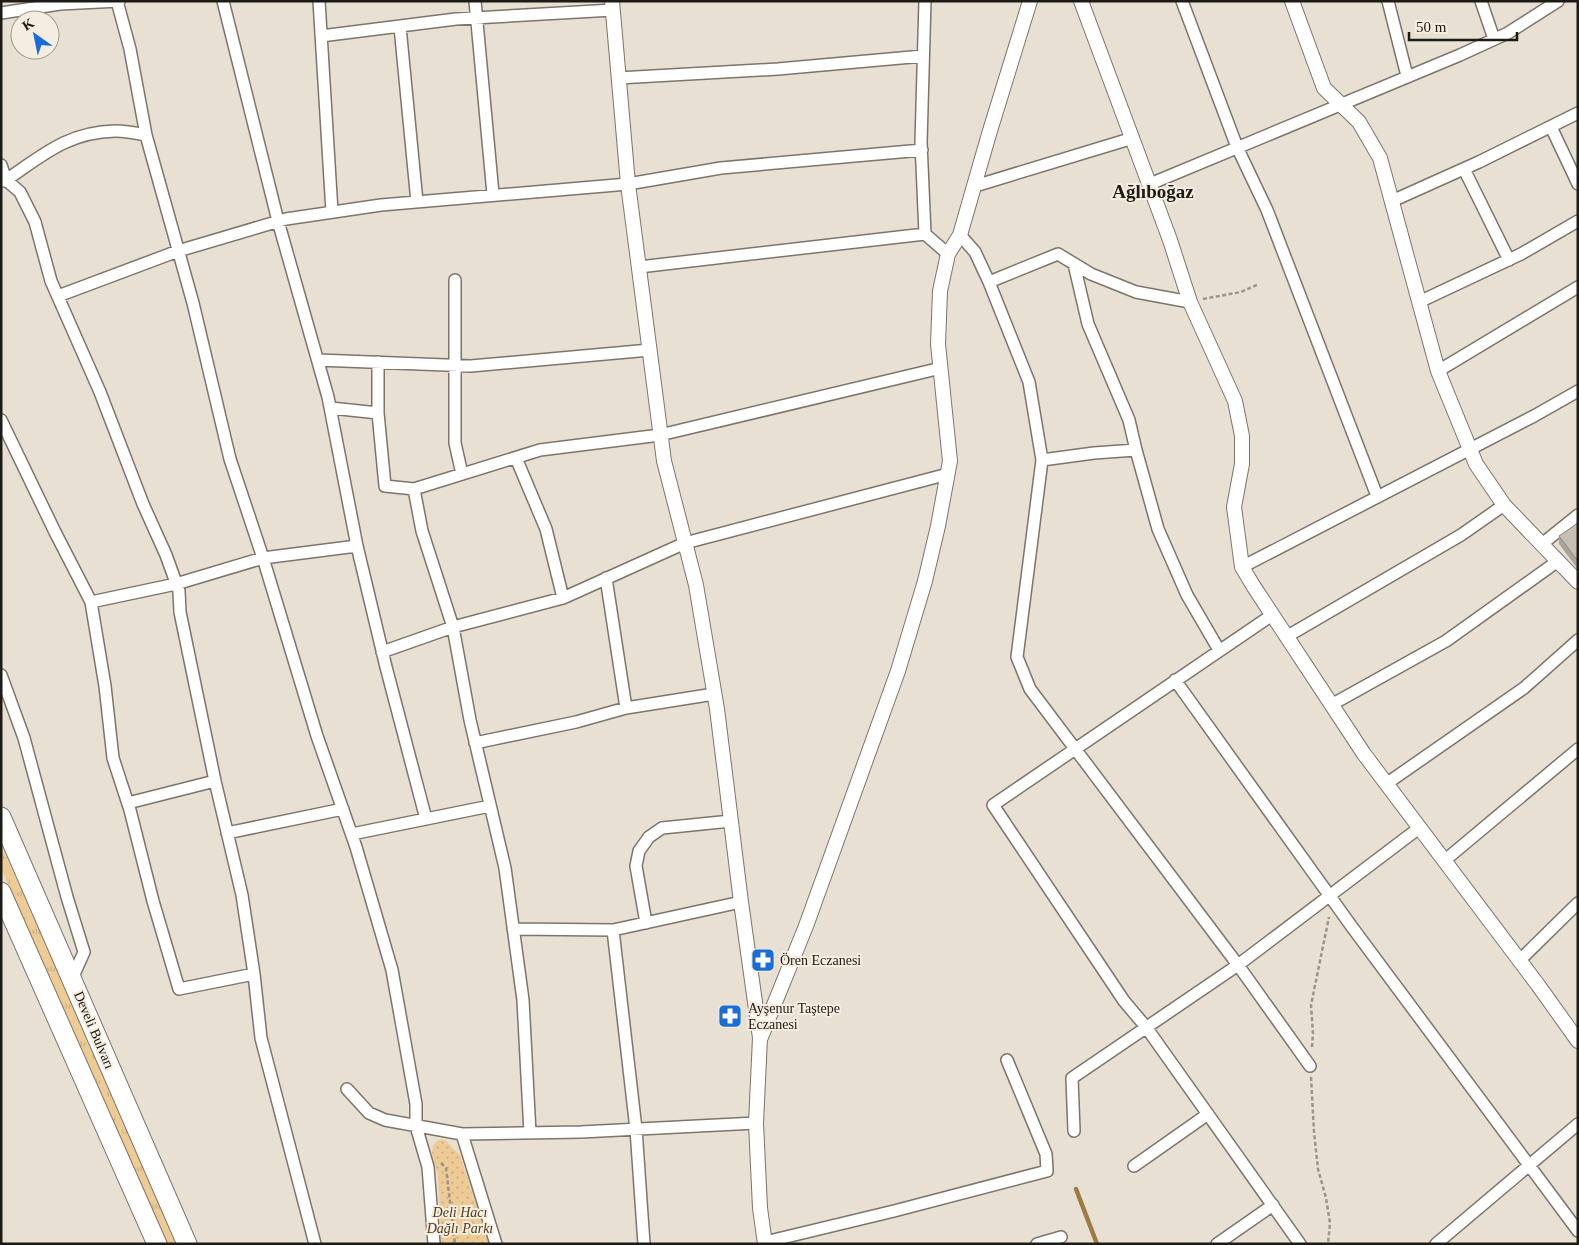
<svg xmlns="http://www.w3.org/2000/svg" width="1579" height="1245" viewBox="0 0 1579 1245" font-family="'Times New Roman',serif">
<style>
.grass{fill:url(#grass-tufts)}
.park{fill:url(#park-dots)}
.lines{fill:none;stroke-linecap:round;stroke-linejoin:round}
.stream{stroke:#9e7b43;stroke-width:4.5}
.minor-casing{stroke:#7d756a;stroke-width:14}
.tertiary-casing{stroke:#7d756a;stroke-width:16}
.trunk-casing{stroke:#7d756a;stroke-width:21}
.path{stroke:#9a958b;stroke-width:2.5;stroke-dasharray:4 2.5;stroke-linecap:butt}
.minor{stroke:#fff;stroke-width:11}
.tertiary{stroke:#fff;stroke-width:14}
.trunk{stroke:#fff;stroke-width:19}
.wall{fill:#aca49b}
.shaded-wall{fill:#8c867e}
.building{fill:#c8bfb4;stroke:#8c867e}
.labels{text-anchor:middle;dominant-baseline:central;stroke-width:4;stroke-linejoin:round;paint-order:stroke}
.poi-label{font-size:14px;fill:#1d1b16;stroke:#f5ede0;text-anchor:start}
.street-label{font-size:14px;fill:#1d1b16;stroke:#f5ede0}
.park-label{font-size:14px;font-style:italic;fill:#513c1b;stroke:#f5ede0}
.district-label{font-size:19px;font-weight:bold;fill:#1d1b16;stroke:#f5ede0}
</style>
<defs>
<pattern id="grass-tufts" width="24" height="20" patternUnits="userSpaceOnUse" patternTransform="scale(1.25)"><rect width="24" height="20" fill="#eecb95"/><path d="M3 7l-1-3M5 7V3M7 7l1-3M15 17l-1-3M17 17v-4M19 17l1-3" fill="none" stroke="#ccae80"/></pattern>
<pattern id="park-dots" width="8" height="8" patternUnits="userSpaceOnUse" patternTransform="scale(1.25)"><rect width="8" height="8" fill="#eecb95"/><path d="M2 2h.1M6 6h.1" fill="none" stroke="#ccae80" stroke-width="1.8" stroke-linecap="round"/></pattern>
</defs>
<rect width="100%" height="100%" fill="#e8e0d3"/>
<path class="grass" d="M1,845L89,1042L176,1244H167L1,868Z"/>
<path class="park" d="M438,1140H445L460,1155L489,1244H441L438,1175L432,1156L433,1145Z"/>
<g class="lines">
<path class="stream" d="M1076,1189L1097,1244"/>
<g class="minor-casing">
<path id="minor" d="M117,1L130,49L146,135L193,303L230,459L263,558L317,736L356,847L392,970L416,1104V1126L428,1167L434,1244
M223,1L278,221L328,397L357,546L386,667L426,819
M319,1L332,212
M475,1L493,194
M925,1L921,142L925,234
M1182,1L1237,147L1267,210L1377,496
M1388,1L1407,76
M1481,1L1494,39
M1,13L60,4L119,1
M400,27L417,202
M321,36L456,19L613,10
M618,78L778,69L923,56
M1551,127L1578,184
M1,165L6,180C43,155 68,132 115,131C125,131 136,133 146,135
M1464,169L1509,260
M1,181L6,180L20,192L35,222L51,281L100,392L143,504L166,555L179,591L180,612L215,781L242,895L254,974L261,1038L315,1244
M1150,184L1460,55L1508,33L1558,1
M975,186L1133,138
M1392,201L1479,162L1578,113
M960,235L975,252L989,282L1029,382L1042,460L1017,657L1030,689L1238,965L1310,1066
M1074,264L1088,324L1129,420L1136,450L1158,529L1187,595L1219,650
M639,267L925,234L948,254
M455,280V443L462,474
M989,282L1058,254L1091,274L1136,292L1190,302
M58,296L178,251L286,219L381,205L628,184L721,168L922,150
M1419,302L1521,254L1578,221
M318,360L471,366L650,350
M378,362V413L385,486L414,489L540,450L660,435L941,368
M1438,371L1578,287
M331,408L378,413
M1,420L55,532L91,602L105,686L113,758L130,810L153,901L179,989L254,974
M516,458L546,529L563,598
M1042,460L1094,453L1136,450
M414,489L422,531L453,627L470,720L505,868L523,1000L530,1133
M1542,544L1578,515
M1242,567L1534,416L1578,391
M606,578L626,708
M91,602L176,584L263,558L357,546
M1272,615L993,805L1124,1001L1146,1027L1300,1244
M1286,637L1461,535L1504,505
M382,652L453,627L563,598L685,543L948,474
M1,675L24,738L67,897L84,952L72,979
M1175,680L1352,927L1578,1231
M1331,705L1446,641L1558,561
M475,743L576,722L626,708L714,694
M1386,784L1524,688L1578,640
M128,803L215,781
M227,833L343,809
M352,834L490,806
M1444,861L1578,749
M646,923L636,866L639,851L649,837L662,828L731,821
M513,929L613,930L741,902
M613,930L636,1129L644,1244
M1519,961L1578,903
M347,1089L369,1113L385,1120L462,1134L581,1132L756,1123
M1074,1131L1072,1078L1238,965L1419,828
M462,1134L496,1244
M1134,1166L1208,1114
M765,1242L894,1211L1047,1171L1046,1154L1007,1060
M1037,1244L1061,1237
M1217,1244L1273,1205
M1436,1244L1578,1124"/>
</g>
<g class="tertiary-casing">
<path id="tertiary" d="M612,1L628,184L664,461L696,585L717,709L741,902L760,1038L756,1123L760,1208L765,1244
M1081,1L1170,240L1190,302L1235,401L1242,436V464L1234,507L1242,567L1254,587L1364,754L1538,985L1578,1041
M1292,1L1324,88L1359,122L1380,158L1438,371L1476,464L1504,505L1578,582
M761,1037L806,926L898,671L925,581L938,526L950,461L938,344L940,291L948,254L960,235L989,134L1030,1"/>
</g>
<g class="trunk-casing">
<path id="trunk" d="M1,817L187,1244
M1,892L157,1244"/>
</g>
<path class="path" d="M1203,299L1241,292L1259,284
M1312,1047L1313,1034L1311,1005L1329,917
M1311,1077L1314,1132L1318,1169L1326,1198L1330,1223L1328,1244
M441,1163L446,1168L455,1244"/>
<use href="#minor" class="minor"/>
<use href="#tertiary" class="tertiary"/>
<use href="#trunk" class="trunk"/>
</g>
<path class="wall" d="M1578,523L1577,568L1559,544V536Z"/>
<path class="shaded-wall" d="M1578,559V567L1577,568V560Z"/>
<path class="building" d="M1578,523V532L1577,533L1578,534V559L1577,560L1559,536Z"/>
<defs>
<g id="pharmacy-square" transform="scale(1.25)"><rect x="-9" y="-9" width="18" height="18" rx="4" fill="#1a6cd6" stroke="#f5ede0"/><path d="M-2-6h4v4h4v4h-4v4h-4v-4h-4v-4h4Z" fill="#fff"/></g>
</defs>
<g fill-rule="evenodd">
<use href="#pharmacy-square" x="763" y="960"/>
<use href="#pharmacy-square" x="730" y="1016"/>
</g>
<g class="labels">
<g class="poi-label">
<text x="780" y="960">Ören Eczanesi</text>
<text x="748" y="1008">Ayşenur Taştepe<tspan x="748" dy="16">Eczanesi</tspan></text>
</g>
<g class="street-label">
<text transform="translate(94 1030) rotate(67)">Develi Bulvarı</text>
</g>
<g class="park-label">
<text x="460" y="1212">Deli Hacı<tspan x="460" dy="16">Dağlı Parkı</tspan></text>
</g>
<g class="district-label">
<text x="1153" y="191">Ağlıboğaz</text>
</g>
</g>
<rect width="1579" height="1245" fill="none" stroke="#1d1b16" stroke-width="5"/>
<g transform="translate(35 35) rotate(327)"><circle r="24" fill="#f5ede0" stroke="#9f998f"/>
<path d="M0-4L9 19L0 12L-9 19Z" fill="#1a6cd6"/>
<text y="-8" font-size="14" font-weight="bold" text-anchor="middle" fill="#1d1b16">K</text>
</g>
<path d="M1409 32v8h108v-8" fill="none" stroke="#1d1b16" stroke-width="2.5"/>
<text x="1416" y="32" font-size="15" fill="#1d1b16" stroke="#f5ede0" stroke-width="4" paint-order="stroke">50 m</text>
</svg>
